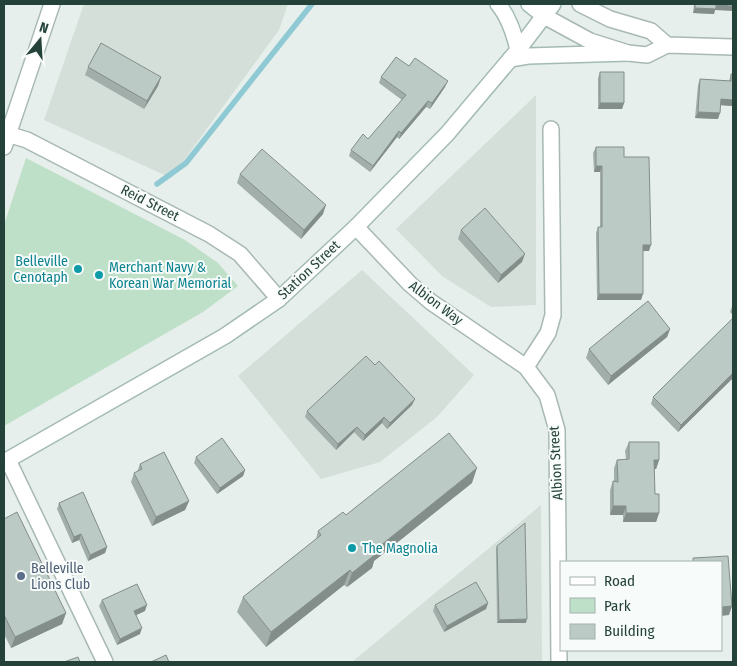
<svg xmlns="http://www.w3.org/2000/svg" width="737" height="666" viewBox="0 0 737 666" font-family="'Fira Sans Condensed',sans-serif">
<style>
.built{fill:#d4dfda}
.green{fill:#bfe0c8}
.lines{fill:none;stroke-linecap:round;stroke-linejoin:round}
.stream{stroke:#8ec9d4;stroke-width:5.5}
.minor-casing{stroke:#a8b8b2;stroke-width:18}
.tertiary-casing{stroke:#a8b8b2;stroke-width:18}
.secondary-casing{stroke:#a4bbb3;stroke-width:18}
.minor{stroke:#fff;stroke-width:15}
.tertiary{stroke:#fff;stroke-width:15}
.secondary{stroke:#fff;stroke-width:15}
.wall{fill:#a1aea9}
.shaded-wall{fill:#838d89}
.building{fill:#bbcac4;stroke:#838d89}
.culture-dot{fill:#0f9aa8;stroke:#f7fbf9;stroke-width:2}
.service-dot{fill:#5c6f8a;stroke:#f7fbf9;stroke-width:2}
.labels{text-anchor:middle;dominant-baseline:central;stroke-width:4;stroke-linejoin:round;paint-order:stroke}
.street-label{font-size:14px;fill:#24423a;stroke:#f7fbf9}
.culture-label{font-size:14px;fill:#0d838f;stroke:#f7fbf9;text-anchor:start}
.service-label{font-size:14px;fill:#4e5e75;stroke:#f7fbf9;text-anchor:start}
</style>
<rect width="100%" height="100%" fill="#e6efeb"/>
<path class="built" d="M84,4H288L279,30L171,178L44,120Z
M536,95V305L491,307L442,276L396,229Z
M362,270L474,375L437,417L380,462L321,479L238,376Z
M541,505L542,662H352Z"/>
<path class="green" d="M26,158L185,240L218,263L238,286L203,312L4,426V225Z"/>
<g class="lines">
<path class="stream" d="M157,184L186,163L312,4"/>
<g class="minor-casing">
<path id="minor" d="M4,133L27,140L209,234L240,254L279,299
M4,147L52,4
M356,227L410,284L431,302L526,367L547,395L557,430L559,662
M526,367L548,333L553,315L551,129
M8,460L105,662"/>
</g>
<g class="tertiary-casing">
<path id="tertiary" d="M580,4L610,19L651,31L667,45
M544,16L590,41L628,53L647,55L667,45L733,47"/>
</g>
<g class="secondary-casing">
<path id="secondary" d="M498,4C509,17 514,33 518,50
M529,4L544,16
M510,59L528,56L628,53
M4,462L225,336L279,299L356,227L447,134L518,50L553,4"/>
</g>
<use href="#minor" class="minor"/>
<use href="#tertiary" class="tertiary"/>
<use href="#secondary" class="secondary"/>
</g>
<path class="wall" d="M694,4H733L715,10L714,14L693,13Z
M409,66L445,87L430,109L426,107L399,139L397,137L370,172L349,156L351,150L368,139L402,100L379,83L381,77Z
M88,67L161,77L158,86L144,109L85,75Z
M600,72L624,103L622,109H598V78Z
M731,74H733V106L720,105L718,119L695,118L698,85L700,79L729,81Z
M596,147L624,157L649,251H643L641,300H597L596,233L598,227H600V172H594L593,153Z
M240,174L323,214L301,239L237,183Z
M461,230L522,262L498,283L458,239Z
M733,304V315L730,312Z
M733,318V378L678,432L651,404L653,397Z
M670,329L667,337L608,385L586,358L589,349Z
M375,365L412,405L387,429L382,423L363,441L354,432L336,450L305,417L307,411Z
M629,442L659,460L656,469H654L655,494L659,513L656,522H623V515H610V490L613,481L614,482V468L617,460L626,459L625,451Z
M196,457L245,470L243,476L217,494L194,463Z
M140,464L189,501L185,510L152,526L131,482L134,473L137,472Z
M472,483L374,561L372,568L347,587L344,585L266,647L237,612L243,597L316,539L318,531L346,515Z
M59,503L107,547L105,553L88,561L79,540L72,543L57,509Z
M4,519L66,613L62,624L11,648L4,634Z
M497,546L526,623H497L496,549Z
M102,600L145,611L136,615L140,634L117,645L99,606Z
M488,603L486,609L444,632L433,611L435,605Z"/>
<path class="shaded-wall" d="M716,5L733,6V11L715,10L714,14L693,13L695,8Z
M161,77L158,86L144,109L147,101Z
M448,81L445,87L430,109L432,103Z
M721,99L733,100V106L719,105Z
M428,101L426,107L399,139L401,133Z
M600,103H624L622,109H598Z
M698,112L720,113L718,119L695,118Z
M399,131L397,137L370,172L373,166Z
M596,166H602L600,172H594Z
M326,205L323,214L301,239L304,230Z
M643,245H651L649,251H641Z
M525,254L522,262L498,283L501,275Z
M599,294H643L641,300H597Z
M670,329L667,337L608,385L611,376Z
M733,373V378L678,432L681,425Z
M415,399L412,405L387,429L390,423Z
M384,417L382,423L363,441L365,435Z
M357,427L354,432L336,450L338,444Z
M654,460H659L656,469H651Z
M477,468L472,483L374,561L372,568L347,587L352,573L375,550Z
M245,470L243,476L217,494L220,488Z
M189,501L185,510L152,526L156,517Z
M613,506H626L623,515H610Z
M626,513H659L656,522H623Z
M81,534L79,540L72,543L74,537Z
M107,547L105,553L88,561L90,555Z
M350,570L344,585L266,647L271,632Z
M488,603L486,609L444,632L447,626Z
M147,605L145,611L132,617L134,611Z
M732,606L729,615L721,616V607Z
M66,613L62,624L11,648L15,637Z
M527,619L526,623H497L499,620Z
M142,628L140,634L117,645L120,639Z"/>
<path class="building" d="M695,4H733V6L716,5V9L695,8Z
M101,43L161,77L147,101L88,67Z
M396,57L409,66L415,58L448,81L432,103L428,101L401,133L399,131L373,166L351,150L363,134L368,139L406,95L381,77Z
M600,72H624V103H600Z
M731,74H733V100L721,99L720,113L698,112L700,79L731,81Z
M596,147H624V157H649L651,245H643V294H599L598,227H602V166H596Z
M262,149L326,205L304,230L240,174Z
M485,208L525,254L501,275L461,230Z
M648,301L670,329L611,376L589,349Z
M733,318V373L681,425L653,397Z
M366,356L375,365L379,361L415,399L390,423L384,417L365,435L357,427L338,444L307,411Z
M449,433L477,468L375,550L377,553L352,573L350,570L271,632L243,597L321,535L318,531L343,512L346,515Z
M222,438L245,470L220,488L196,457Z
M629,442H659V460H654L655,494H659V513H626V506H613V481L618,482L617,460L629,459Z
M164,452L189,501L156,517L134,473L142,469L140,464Z
M83,492L107,547L90,555L81,534L74,537L59,503Z
M17,512L66,613L15,637L4,615V519Z
M525,523L527,619L499,620L497,546Z
M728,556L732,606L721,607V562H693V558Z
M476,582L488,603L447,626L435,605Z
M137,584L147,605L134,611L142,628L120,639L102,600Z
M166,655L169,662H151Z
M78,657L80,662H64Z"/>
<g class="culture-dot">
<circle cx="78" cy="269" r="5"/>
<circle cx="99" cy="275" r="5"/>
<circle cx="352" cy="548" r="5"/>
</g>
<circle class="service-dot" cx="21" cy="576" r="5"/>
<g class="labels">
<g class="street-label">
<text transform="translate(150 203) rotate(27)">Reid Street</text>
<text transform="translate(309 270) rotate(-43)">Station Street</text>
<text transform="translate(436 303) rotate(37)">Albion Way</text>
<text transform="translate(556 463) rotate(-93)">Albion Street</text>
</g>
<g class="culture-label">
<text x="68" y="261" text-anchor="end">Belleville<tspan x="68" dy="16">Cenotaph</tspan></text>
<text x="109" y="267">Merchant Navy &amp;<tspan x="109" dy="16">Korean War Memorial</tspan></text>
<text x="362" y="548">The Magnolia</text>
</g>
<g class="service-label">
<text x="31" y="568">Belleville<tspan x="31" dy="16">Lions Club</tspan></text>
</g>
</g>
<rect width="737" height="666" fill="none" stroke="#24423a" stroke-width="10"/>
<rect x="560" y="561" width="162" height="90" fill="#f7fbf9" stroke="#a3b1ad"/>
<rect x="570" y="577" width="25" height="8" fill="#ffffff" stroke="#a3b1ad"/>
<text x="604" y="586" font-size="15" fill="#24423a">Road</text>
<rect x="570" y="598" width="25" height="15" fill="#bfe0c8" stroke="#a3b1ad"/>
<text x="604" y="611" font-size="15" fill="#24423a">Park</text>
<rect x="570" y="624" width="25" height="15" fill="#bbcac4" stroke="#a3b1ad"/>
<text x="604" y="636" font-size="15" fill="#24423a">Building</text>
<g transform="translate(40 40) rotate(18)" stroke="#f7fbf9" stroke-width="4" paint-order="stroke">
<path d="M0-4L9 19L0 12L-9 19Z" fill="#24423a"/>
<text y="-8" font-size="14" font-weight="bold" text-anchor="middle" fill="#24423a">N</text>
</g>
</svg>
